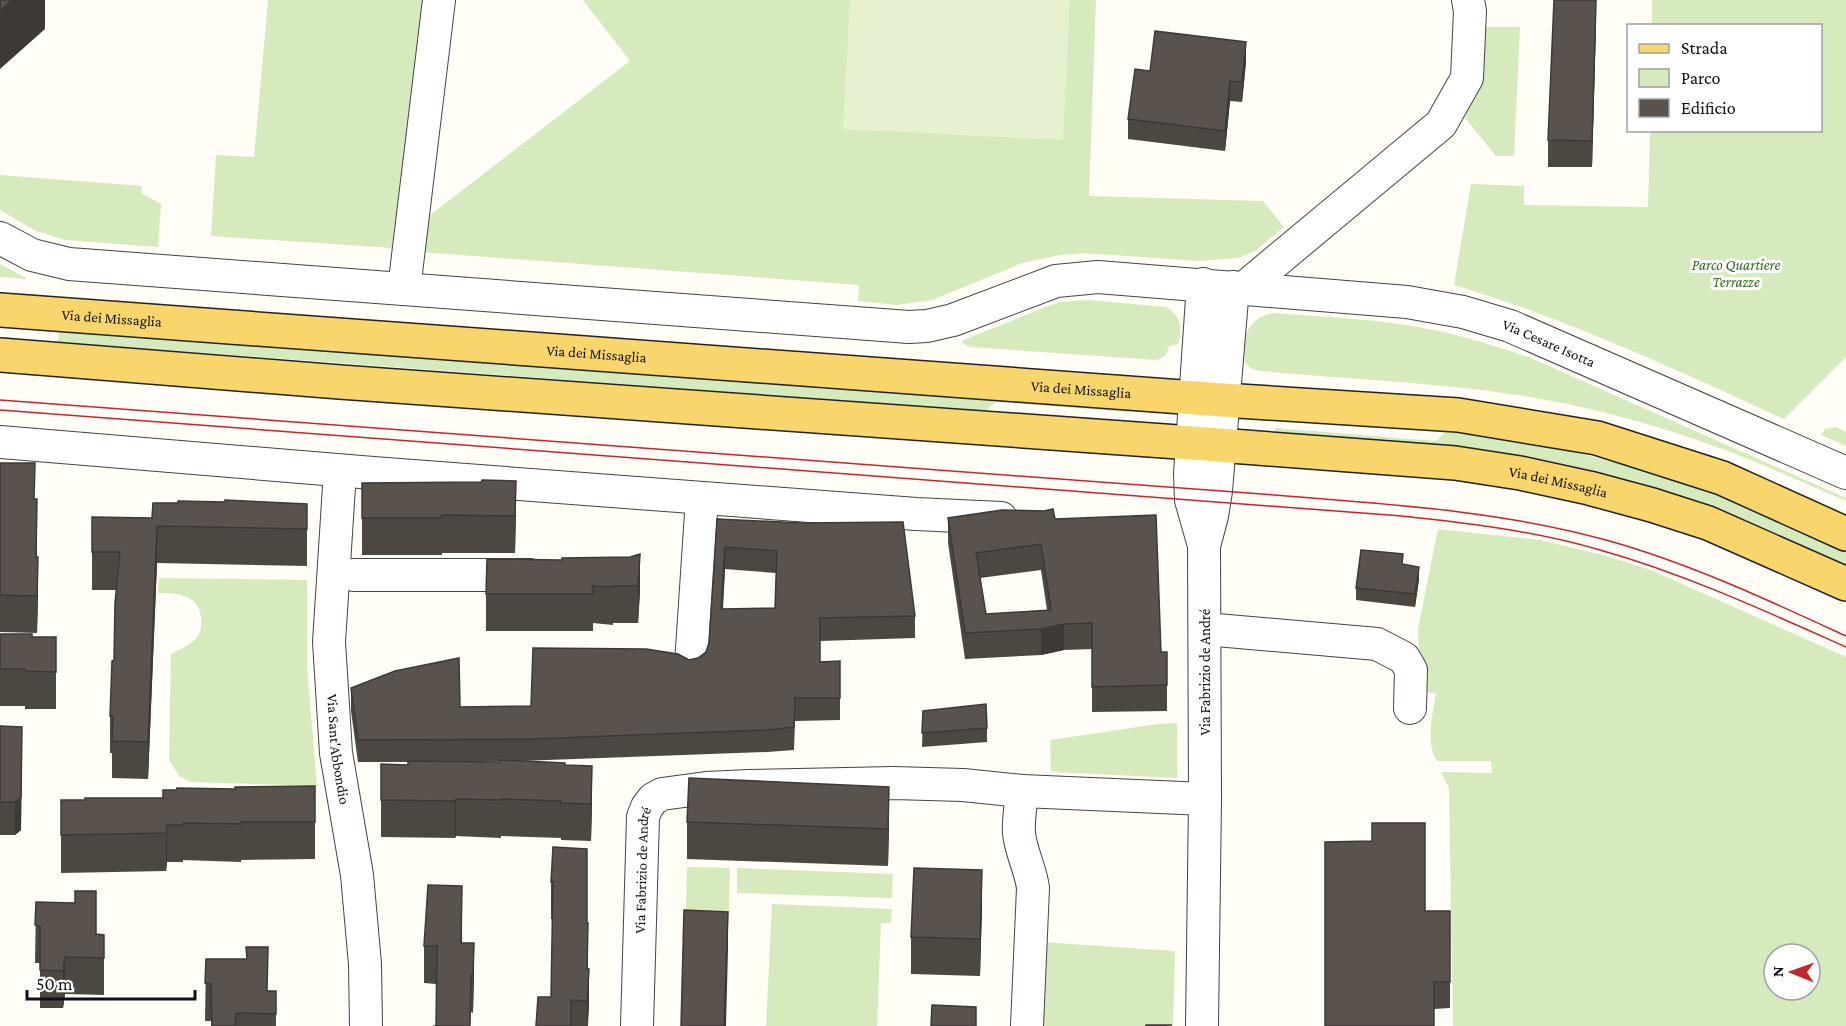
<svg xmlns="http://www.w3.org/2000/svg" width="1846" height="1026" viewBox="0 0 1846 1026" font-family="'Crimson Pro',serif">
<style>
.green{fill:#d5ebbd;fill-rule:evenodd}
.pitch{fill:#e6f2cf}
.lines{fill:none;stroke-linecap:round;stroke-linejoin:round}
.minor-casing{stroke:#444;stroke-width:34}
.major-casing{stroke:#222;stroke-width:36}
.minor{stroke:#fff;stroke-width:32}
.major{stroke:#f9d66b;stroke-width:33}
.tram{stroke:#c4262e;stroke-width:1.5}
.wall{fill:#4d4742;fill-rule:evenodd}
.shaded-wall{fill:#3f3936}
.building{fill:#5a524d;stroke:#3f3936;stroke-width:1.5;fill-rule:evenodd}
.labels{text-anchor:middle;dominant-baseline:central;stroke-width:6;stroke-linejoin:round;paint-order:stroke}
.park-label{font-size:15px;font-style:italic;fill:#2f6b1f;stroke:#fff}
.street-label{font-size:15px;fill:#111;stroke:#fff}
</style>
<rect width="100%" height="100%" fill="#fffdf5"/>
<path class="green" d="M268,0H424L392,248L211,236L216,155L254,157Z
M583,0H1096L1089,196L1263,201L1284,227L1255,251L1239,258L1199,261L1083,253L1060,255L1022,263L932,300L897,305L858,301L859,285L421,252L425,219L630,61Z
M1652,0H1846V357L1784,419C1676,370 1568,319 1454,285L1471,184L1524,186V205L1648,207L1650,131L1820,130V26L1652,25Z
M1485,27H1520L1514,156H1496L1465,118L1481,80Z
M0,175L142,186L141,193L161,204L158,247L65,240L36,231L0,210Z
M0,264L26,278L27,279L0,277Z
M1089,300L1166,307C1181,315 1183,329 1178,344L1169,346C1167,354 1165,358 1156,360L970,347L962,343L963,340L1051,305L1060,302Z
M1273,313C1326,317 1381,319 1434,330C1467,337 1499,347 1531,358L1846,498V501C1799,481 1752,459 1703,442C1644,421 1580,405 1518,395C1433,382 1346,379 1260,371L1252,369L1245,363C1242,338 1246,319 1273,313Z
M59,327L1129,407L1128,412L996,402L985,411L58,342Z
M1836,427L1846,432V446L1821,435L1825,429Z
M1275,428L1436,441L1445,432C1530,438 1615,460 1695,487C1746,504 1796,529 1846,551V568L1691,502L1615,477L1550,461L1470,449L1275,432Z
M1438,529L1540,540L1607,556L1651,570L1846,657V1026H1453L1449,788L1441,772L1492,773L1491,761H1437C1425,743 1433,713 1436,693L1420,692L1418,629ZM1774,954H1810V990H1774Z
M159,578L307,580V666L317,786L191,782L179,776L169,760L171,654C181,649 191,645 198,636C201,631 202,623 201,618C199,594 177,593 158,593Z
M1177,723V778L1051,772L1050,740L1158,724Z
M687,867L730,868L728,940L685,939Z
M737,868L893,874L892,898L737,893Z
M772,904L892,909L891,923H881L877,1026H766Z
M1042,942L1175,951L1173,1026H1037Z"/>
<path class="pitch" d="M850,0H1070L1063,140L843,129Z"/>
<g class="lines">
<g class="minor-casing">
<g id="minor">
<path id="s1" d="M0,238L32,255L69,264L909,327L927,326L953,320L1056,281L1098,277L1407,302L1463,312L1510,326L1846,473"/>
<path d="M1244,288L1441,124L1467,78L1470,11L1468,0"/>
<path d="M404,289L439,0"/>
<path d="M0,442L373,473L916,514L1001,518"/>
<path id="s2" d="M340,471L329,642L336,753L357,875L365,964L366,1026"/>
<path d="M1203,542L1191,500L1190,474L1203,284"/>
<path d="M354,575H530"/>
<path d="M1205,629L1377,644L1404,658L1411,670L1410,708"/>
<path d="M691,664L702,498"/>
<path d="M1022,791C1021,805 1018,820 1019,833C1021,853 1031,870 1033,888L1027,1026"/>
<path id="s3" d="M637,1026L643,817L647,807L653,799L662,794L706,788L749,786L894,783L963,785L1022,791L1205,799"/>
<path d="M1202,1026L1205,799L1204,546L1212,516L1216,491L1233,287"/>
</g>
</g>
<g class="major-casing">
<g id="major">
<path id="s4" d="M0,310L1223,400L1458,415L1597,438L1722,478L1846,534"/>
<path id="s5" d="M0,355L340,382L1192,443L1455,463L1520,473L1589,488L1652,505L1708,523L1846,584"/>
</g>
</g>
<use href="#minor" class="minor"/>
<use href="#major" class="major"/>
<path class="tram" d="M0,400L1274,495C1385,504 1497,510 1606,540C1689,563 1768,600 1846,636
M0,410L1402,516C1468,523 1535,531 1600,550C1685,574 1765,611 1846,647"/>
</g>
<path class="wall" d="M1596,23L1592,167H1548V140Z
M1246,62L1242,102L1230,101L1225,151L1128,139V119L1150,71Z
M0,463L35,499L38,594L37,633L0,632V634L32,637H56V709H25V706H0Z
M516,481L515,553H442V555H362V518L481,482Z
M307,504V566L157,563L148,779L112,778V753H110V716L114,660L116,590H92V517L152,518Z
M948,518L1055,519L1161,652H1167V711L1092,712V649L1064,650L1041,655L965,659L948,543ZM1041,570L1047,610L986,614L980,578Z
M717,519L915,616V638L820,641V662L840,661V720L795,721L794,750L767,752L520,761L565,765L592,804L591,841L561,840V838L501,836V838L456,836L455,838L381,837V764L408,765V762H358L351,711V688L460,707L531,706L689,660L698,658L706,652L709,643ZM725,569L776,573L775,608L723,609ZM500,761L499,762H451Z
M630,557L640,591L638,623H613V625L593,623V631H486V594L562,560Z
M1403,564L1419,579L1415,607L1356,600V588Z
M923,711L987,728V742L922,747Z
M0,726L22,759L21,830L15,835H0Z
M315,786V859L241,860V862L183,860V862H167L166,871L61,873V835L85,800L163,798L235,789Z
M687,822L889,824L888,866L687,859Z
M553,847L587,923L589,1006L588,1026H536L551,997L553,919H551V882Z
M36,902L96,934L104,935V995L65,994L63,1008H40V963H35Z
M982,907L980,976L911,974V937Z
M1425,911H1450V1008L1434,1009Z
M462,923V943H474L473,1013L471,1012L436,1026V984L424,983V946Z
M206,959L268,991H276V1026H211V1021H205Z"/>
<path class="shaded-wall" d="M12,0H45V29L0,69V11Z
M1596,0V23L1592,167V141Z
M1246,42V62L1242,102V82Z
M1230,81V101L1225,151V131Z
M516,481V518L515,553V516Z
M37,499V536L36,594V557Z
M157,526V563L148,779V742Z
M725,547V569L721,631V609Z
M640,554V591L638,623V586Z
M38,557V594L37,633V596Z
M1419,567V579L1415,607V594Z
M1064,624V650L1041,655V629Z
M22,727L21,830L15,835V802Z
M592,766V804L591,841V804Z
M889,787V824L888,866V829Z
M456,799V836L455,838V801Z
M167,825V862L166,871V833Z
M982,870V907L980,976V939Z
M462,886V923L461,980V943Z
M728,912V949L726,1026H724Z
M588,923V960L587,1007V969Z
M474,943V980L473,1013V975Z
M65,957V994L63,1008V971Z
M589,969V1006L587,1026V1001Z"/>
<path class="building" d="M0,0H12L0,11Z
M1554,0H1596L1592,141L1548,140Z
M1155,31L1246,42L1242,82L1230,81L1225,131L1128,119L1135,69L1150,71Z
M0,463H35L34,499H37L36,557H38L37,596L0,595Z
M482,480L516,481L515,516L442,515V518H362V483L481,482Z
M225,500L307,504V529L157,526L148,742L112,741L113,716H110L112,661L114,660L115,603L120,552H92V517L152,518L153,503H178V501L225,502Z
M1053,509L1055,519L1156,515L1161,652H1167V685L1092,687V623L1064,624L1041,629L965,633L948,518L1002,510L1044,511ZM1041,544L1051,610L986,614L976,553Z
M717,519L802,523L903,522L915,616L820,618V662L840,661V698H795L794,727L767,730L532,739L358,740L351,688L395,671L459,658L460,707L531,706L533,648L646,649L678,654L689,660L698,658L706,652L709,643ZM725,547L777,551L775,608L721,609Z
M1361,550L1403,554L1402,564L1419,567L1415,594L1356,588Z
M640,554L638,586H613V587L592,586L593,594H486L487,559L562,560V558L630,557Z
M0,634H32V637H56V672L25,671V669H0Z
M986,704L987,728L922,733L923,711Z
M0,726L22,727L21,797L15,802H0Z
M500,760L565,763V765L592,766L591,804L561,803V801L501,799V800L456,799L455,801L381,800V764L408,765V761L499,762Z
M689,778L889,787L888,829L687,822Z
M315,786V822H241V824L183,823V825H167L166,833L61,835V800H85V798H163V790H176L177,788L235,789V787Z
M1372,823H1425V911H1450V982H1434V1026H1325V842L1372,841Z
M553,847L587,849V923H588L587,969H589L587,1001L571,1000V1026H536L538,997H551L553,882H551Z
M914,868L982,870L980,939L911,937Z
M428,885L462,886L461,943H474L473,975H471L470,1026H433H436L437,946H424Z
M75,891H96V934L104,935V958L65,957L63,971L40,970V926L35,925L36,902L75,903Z
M684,910L728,912L724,1026H681Z
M246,947H268L267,991H276V1014L236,1013L235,1026H212L211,984L205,983L206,959H247Z
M932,1005L976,1007V1026H931Z
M1146,1025H1172L1146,1026Z"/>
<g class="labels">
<g class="park-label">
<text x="1736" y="265">Parco Quartiere<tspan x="1736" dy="17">Terrazze</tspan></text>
</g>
<g class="street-label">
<text stroke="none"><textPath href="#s4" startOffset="112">Via dei Missaglia</textPath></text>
<text stroke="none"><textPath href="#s1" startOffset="1572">Via Cesare Isotta</textPath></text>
<text stroke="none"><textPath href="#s4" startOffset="598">Via dei Missaglia</textPath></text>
<text stroke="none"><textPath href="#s4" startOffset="1084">Via dei Missaglia</textPath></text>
<text stroke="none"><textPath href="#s5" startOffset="1564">Via dei Missaglia</textPath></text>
<text transform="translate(1205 672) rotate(-90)">Via Fabrizio de André</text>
<text stroke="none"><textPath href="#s2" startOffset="279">Via Sant'Abbondio</textPath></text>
<text stroke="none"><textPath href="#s3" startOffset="156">Via Fabrizio de André</textPath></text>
</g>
</g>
<rect x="1627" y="24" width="195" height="108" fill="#ffffff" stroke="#a0a0a0" stroke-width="1.5"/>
<rect x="1639" y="44" width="30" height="9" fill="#f9d66b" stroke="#a0a0a0" stroke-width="1.5"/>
<text x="1681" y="54" font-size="18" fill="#111111">Strada</text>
<rect x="1639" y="69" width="30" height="18" fill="#d5ebbd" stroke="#a0a0a0" stroke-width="1.5"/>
<text x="1681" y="84" font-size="18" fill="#111111">Parco</text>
<rect x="1639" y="99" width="30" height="18" fill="#5a524d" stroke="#a0a0a0" stroke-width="1.5"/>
<text x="1681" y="114" font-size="18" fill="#111111">Edificio</text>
<g transform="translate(1792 972) rotate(271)"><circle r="28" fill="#ffffff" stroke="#a0a0a0" stroke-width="1.5"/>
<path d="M0-4.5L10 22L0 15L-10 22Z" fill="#c4262e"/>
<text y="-9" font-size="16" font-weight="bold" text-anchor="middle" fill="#111111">N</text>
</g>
<path d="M27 990v9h168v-9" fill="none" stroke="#111111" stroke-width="3"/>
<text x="36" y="990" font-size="18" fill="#111111" stroke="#ffffff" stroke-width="4.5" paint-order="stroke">50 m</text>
</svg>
